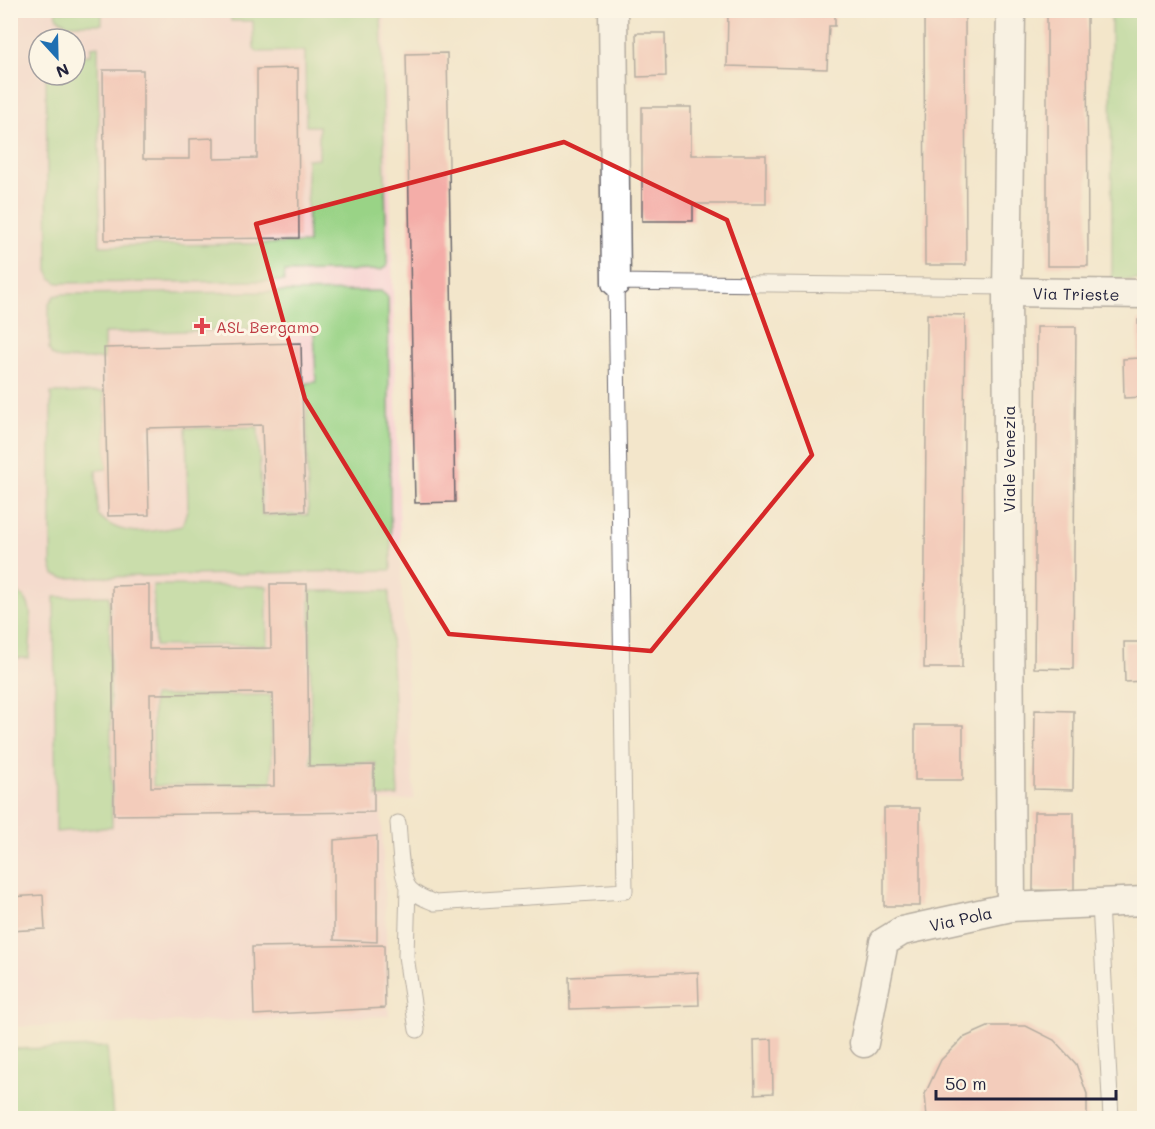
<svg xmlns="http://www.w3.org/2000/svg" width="1155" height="1129" viewBox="0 0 1155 1129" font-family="Mali,sans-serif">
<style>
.built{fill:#f7cfd0;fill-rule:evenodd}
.green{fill:#99d386;stroke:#5e7a60;stroke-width:1.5}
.building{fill:#f4ada8;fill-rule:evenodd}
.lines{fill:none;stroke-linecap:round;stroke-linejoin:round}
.service-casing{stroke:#6b676d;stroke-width:17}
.minor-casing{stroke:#6b676d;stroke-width:31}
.service{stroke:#fff;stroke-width:15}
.minor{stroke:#fff;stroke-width:28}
.marked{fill:none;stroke:#d62828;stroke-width:4.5;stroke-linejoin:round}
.health-dot{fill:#e0444e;stroke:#fcf5e5;stroke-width:2}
.labels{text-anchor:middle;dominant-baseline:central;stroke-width:6;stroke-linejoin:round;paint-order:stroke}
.street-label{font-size:16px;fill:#22223b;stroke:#fcf5e5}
.health-label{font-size:16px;fill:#be3a42;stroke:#fcf5e5;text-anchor:start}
</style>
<rect width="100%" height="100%" fill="#fcf5e5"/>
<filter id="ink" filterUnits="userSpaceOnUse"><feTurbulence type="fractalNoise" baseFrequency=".0167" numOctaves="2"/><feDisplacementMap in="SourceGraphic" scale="12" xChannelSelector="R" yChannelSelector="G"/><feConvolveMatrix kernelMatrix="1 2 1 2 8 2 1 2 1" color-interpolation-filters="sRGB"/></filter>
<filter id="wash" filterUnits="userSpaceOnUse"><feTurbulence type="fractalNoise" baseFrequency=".008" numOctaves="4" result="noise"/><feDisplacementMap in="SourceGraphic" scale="24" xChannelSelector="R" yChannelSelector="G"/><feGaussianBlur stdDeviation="1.35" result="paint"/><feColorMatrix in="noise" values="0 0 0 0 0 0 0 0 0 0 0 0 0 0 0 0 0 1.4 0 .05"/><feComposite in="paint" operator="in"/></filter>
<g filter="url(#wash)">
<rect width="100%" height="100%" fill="#f3e6cb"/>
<path class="built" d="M10,11H385L401,577L414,799L381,802L389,1016L11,1027ZM39,39H75V75H39Z"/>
<path class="green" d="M56,11H102V24H68L57,18Z
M231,11H381L387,266L381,270L285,272L284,281L58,283L51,278L48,271L46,75H75V56L91,55V47L98,46L100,246L308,243L307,159H319V126H306L305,51L257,52L254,48L253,21H231Z
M1111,11H1144V280H1112Z
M381,291L388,297L391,570L64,578L54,575L51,565V393L104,392L107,469L96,470L98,515C121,539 151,532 182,526L188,507L186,428L258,427L262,515H308L306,383L316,382L314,328L104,333V359H60L52,355L49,349V304L54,296L64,294Z
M153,585L267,586V645L155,646Z
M310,591H389L398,796L377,797L376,763H311Z
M11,592C39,592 30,638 29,658H11Z
M109,596L112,827L56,832L54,597Z
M271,695L272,783L153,786V696Z
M107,1047L113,1118H11V1049Z"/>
<g id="blocks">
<path class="building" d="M728,10H835V26H829L827,69L727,66Z
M924,10H965L966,265H925Z
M1047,10H1087L1088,266H1047Z
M636,33H665L666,76L637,77Z
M447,53L455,502L415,503L406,54Z
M298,68L299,238L105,240L103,70H143V159H189V139L214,138V159L257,158V69Z
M642,107H691V155H766V204H693V221H642Z
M927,314L965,315L962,668H924Z
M1138,320H1144V397L1124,398L1123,359L1139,358Z
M1037,327H1076L1073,669L1034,668Z
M301,343L305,511L265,513L262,425L147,428L149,515L108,516L104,348Z
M270,584H307L309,766L374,765V812L114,815L112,586L149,585V649L271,648ZM273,693L274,786L151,787L150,694Z
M1139,604H1144V681L1125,682L1124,642H1140Z
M1035,710L1074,711L1073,790L1034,789Z
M915,725H963V780H915Z
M884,808H920V906H884Z
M1034,812H1074V891L1033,890Z
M377,836V942L334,940V840Z
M43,895L45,929L10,931V897Z
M384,945L385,1008L254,1015L252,947Z
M698,972L699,1005L570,1009L569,977Z
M990,1026H1026L1054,1040L1076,1064L1087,1094V1118H927L925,1094L941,1060L963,1038Z
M772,1039L773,1093L755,1094L754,1040Z"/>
</g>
</g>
<g filter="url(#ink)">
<use href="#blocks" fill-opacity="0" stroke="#6b676d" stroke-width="1.5"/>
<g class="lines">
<g class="service-casing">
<path id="service" d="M398,823C400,839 399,877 410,889C417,896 425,899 435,903L625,891L616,282L1007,287
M408,887L406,956L417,1030
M1100,903L1111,1118"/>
</g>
<g class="minor-casing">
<g id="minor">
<path d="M613,10L616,282"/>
<path id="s1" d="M1007,292L1144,294"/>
<path d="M1011,907L1007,292L1011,10"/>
<path id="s2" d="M864,1043L884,942L902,931L1011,907L1144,901"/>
</g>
</g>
<use href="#service" class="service"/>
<use href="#minor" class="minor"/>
</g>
</g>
<path d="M0 0H1155V1129H0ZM564,142L727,220L812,455L651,651L449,634L305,399L256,224Z" fill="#f3e6cb" fill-opacity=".55" fill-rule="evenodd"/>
<path class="marked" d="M564,142L727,220L812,455L651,651L449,634L305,399L256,224Z"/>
<path class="health-dot" d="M199 317h6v6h6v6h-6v6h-6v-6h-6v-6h6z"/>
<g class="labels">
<g class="street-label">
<text stroke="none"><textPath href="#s1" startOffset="69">Via Trieste</textPath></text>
<text transform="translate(1008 459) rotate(-90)">Viale Venezia</text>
<text stroke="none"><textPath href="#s2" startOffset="184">Via Pola</textPath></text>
</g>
<g class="health-label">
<text x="216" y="326">ASL Bergamo</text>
</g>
</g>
<rect width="1155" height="1129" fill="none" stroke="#fcf5e5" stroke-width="36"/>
<g transform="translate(57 57) rotate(158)"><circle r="28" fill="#fcf5e5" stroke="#a5a1a1" stroke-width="1.5"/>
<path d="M0-4.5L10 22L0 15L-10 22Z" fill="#1f6fb2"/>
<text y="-9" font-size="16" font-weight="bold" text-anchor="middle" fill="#22223b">N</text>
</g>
<path d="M936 1090v9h180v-9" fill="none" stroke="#22223b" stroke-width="3"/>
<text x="945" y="1090" font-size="18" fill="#22223b" stroke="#fcf5e5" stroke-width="4.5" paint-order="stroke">50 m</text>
</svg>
